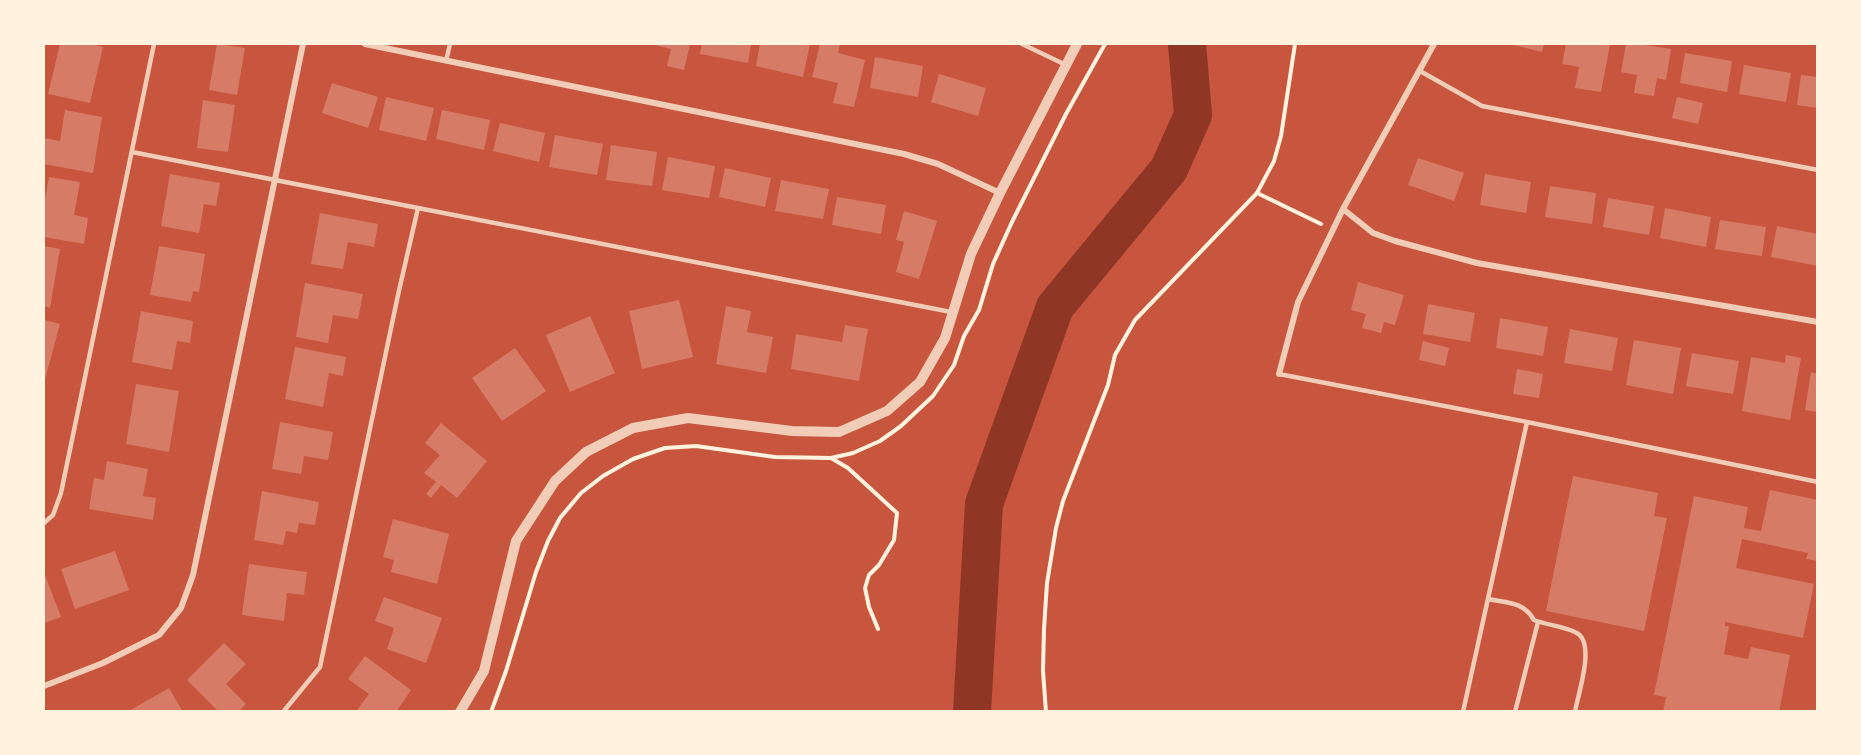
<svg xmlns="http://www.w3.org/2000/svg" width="1861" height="755" viewBox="0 0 1861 755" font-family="'DM Sans',sans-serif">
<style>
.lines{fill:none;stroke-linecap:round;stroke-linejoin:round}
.river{stroke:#8f3625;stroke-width:38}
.building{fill:#d67c66}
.path{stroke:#fff3e0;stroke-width:4}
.service{stroke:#f1ccb7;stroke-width:4.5}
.minor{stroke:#f1ccb7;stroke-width:6}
.tertiary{stroke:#f1ccb7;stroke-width:10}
</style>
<rect width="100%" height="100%" fill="#c8553d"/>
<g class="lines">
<path class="river" d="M972,712L984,504L1055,307L1169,169L1193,115L1187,44"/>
</g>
<path class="building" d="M60,44H90L103,47L90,103L48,94Z
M217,44L245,48L237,95L209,90Z
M651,44H690L684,70L667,66L671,49Z
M702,44H751L748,63L700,54Z
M760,44H810L803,77L756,66Z
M820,44H840L838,53L865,60L854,107L833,103L838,83L812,77Z
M1510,44H1544L1542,52Z
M1566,44H1610L1601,92L1575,88L1579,67L1562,64Z
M1626,44H1639L1671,49L1666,80L1657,78L1654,96L1634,93L1637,75L1621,72Z
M1685,53L1732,61L1727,92L1680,83Z
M875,57L923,66L918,97L870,88Z
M1744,65L1791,73L1786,102L1739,94Z
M939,74L986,88L978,116L931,102Z
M1801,75L1818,77V108L1797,105Z
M332,83L378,97L368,128L322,113Z
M386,97L434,108L426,141L379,130Z
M1677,97L1703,103L1698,124L1672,118Z
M203,100L235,105L228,152L197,148Z
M65,110L102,117L93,173L44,164V138L60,141Z
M442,110L490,120L484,150L436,139Z
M500,123L545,133L539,162L493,151Z
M555,135L603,144L597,175L549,167Z
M611,145L657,152L652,186L606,180Z
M668,157L715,166L709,198L662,190Z
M1418,158L1464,173L1454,201L1408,185Z
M725,168L771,178L765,207L719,197Z
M170,174L220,183L216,206L204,204L199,233L161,226Z
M1485,174L1531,182L1526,213L1480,205Z
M49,177L80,182L74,215L88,218L84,244L44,237V205Z
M781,180L829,189L823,219L775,211Z
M1550,186L1596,193L1592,224L1545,217Z
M837,197L886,205L881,234L832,225Z
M1608,198L1654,206L1649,235L1603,227Z
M1665,208L1711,217L1706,247L1660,238Z
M904,211L937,221L919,279L896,272L904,242L896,240Z
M320,213L378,224L374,247L348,242L343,269L311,264Z
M1720,220L1766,227L1762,256L1715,249Z
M1777,226L1818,234V266L1771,257Z
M44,246L60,249L50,308L44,306Z
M159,246L205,254L199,292L193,291L191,302L150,295Z
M1358,282L1404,295L1395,325L1384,322L1381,333L1362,328L1366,314L1351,310Z
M305,283L363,294L358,319L333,315L328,343L296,337Z
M679,300L693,357L642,369L629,311Z
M1428,304L1475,313L1470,342L1423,334Z
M726,306L751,311L747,332L773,337L766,373L716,364Z
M141,311L193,321L190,343L177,341L172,370L132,362Z
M590,316L615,373L570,392L546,335Z
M1500,318L1548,327L1543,356L1496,348Z
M44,320L60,324L44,383Z
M845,325L868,329L859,381L791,369L796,334L842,342Z
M1570,329L1618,338L1612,371L1564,363Z
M1634,340L1681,348L1673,394L1626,385Z
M1423,341L1449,348L1445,366L1419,360Z
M295,347L346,357L343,376L329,373L323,407L285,399Z
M515,348L546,391L502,421L472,378Z
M1692,353L1739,361L1733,394L1686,386Z
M1786,355L1801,358L1790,420L1742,411L1751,357L1785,363Z
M1517,369L1543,374L1539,398L1513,394Z
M1811,372L1818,374V412L1805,410Z
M136,384L179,391L169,452L126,444Z
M280,422L333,432L328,460L304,456L301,474L272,469Z
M441,423L487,461L457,498L441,485L431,498L426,494L436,482L424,473L440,455L425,443Z
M107,461L148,469L143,496L156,498L153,520L89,509L94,478L104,480Z
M1573,476L1658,493L1654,516L1667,518L1644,631L1546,611Z
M1770,490L1818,500V561L1806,559L1808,553L1742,539L1736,568L1814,584L1803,638L1725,622V626H1729L1724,654L1748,659L1751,647L1790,655L1779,712H1663L1666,697L1654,695L1694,496L1748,507L1744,528L1761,531Z
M262,491L319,502L315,525L299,523L297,533L286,531L283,545L254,540Z
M393,519L449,534L437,584L391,572L394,560L383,557Z
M115,551L129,590L75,609L61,569Z
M249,564L307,572L304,595L287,593L284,621L242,615Z
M44,572L61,617L44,623Z
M384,597L442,618L426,663L387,649L394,628L375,621Z
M224,643L246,664L226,684L246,704L238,712H219L187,680Z
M365,656L411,690L396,712H360L357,710L369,694L348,679Z
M169,688L183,712H127Z"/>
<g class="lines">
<path class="path" d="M1257,193L1321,224
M831,458L848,468L897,513L894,540L879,565L869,575L865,588L869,607L878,629
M491,712L506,671L536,572L548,541L560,518L581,493L603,476L633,459L665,448L696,446L775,457L831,458L853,453L880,441L901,426L933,396L954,365L964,336L979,310L993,264L1012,222L1066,114L1105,44
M1046,712L1043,671L1044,629L1047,583L1056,528L1063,501L1108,385L1115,355L1135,320L1257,193L1274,161L1281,136L1295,44"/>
<path class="service" d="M1022,44L1066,65
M446,61L450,44
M1420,71L1482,106L1818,170
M132,152L418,208L398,295L320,667L283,712
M418,208L951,312
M1279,374L1527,422L1818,482
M44,523L53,515L61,493L154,44
M1488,599C1507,603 1523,601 1534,620C1547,625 1562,626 1575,632C1597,641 1578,693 1575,712
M1463,712L1527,422
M1515,712L1538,622"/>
<path class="minor" d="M365,44L904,154L938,164L1000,193
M1343,209L1373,233L1395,241L1477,263L1818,322
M1279,374L1298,302L1343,209L1434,44
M44,686L103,663L159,635L181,608L193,575L303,44"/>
<path class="tertiary" d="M460,712L484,671L516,541L555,481L586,452L633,428L688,418L792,431L839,432L887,411L920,382L945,338L971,254L1000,193L1077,44"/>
</g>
<rect width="1861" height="755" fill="none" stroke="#fff3e0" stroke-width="90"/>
</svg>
